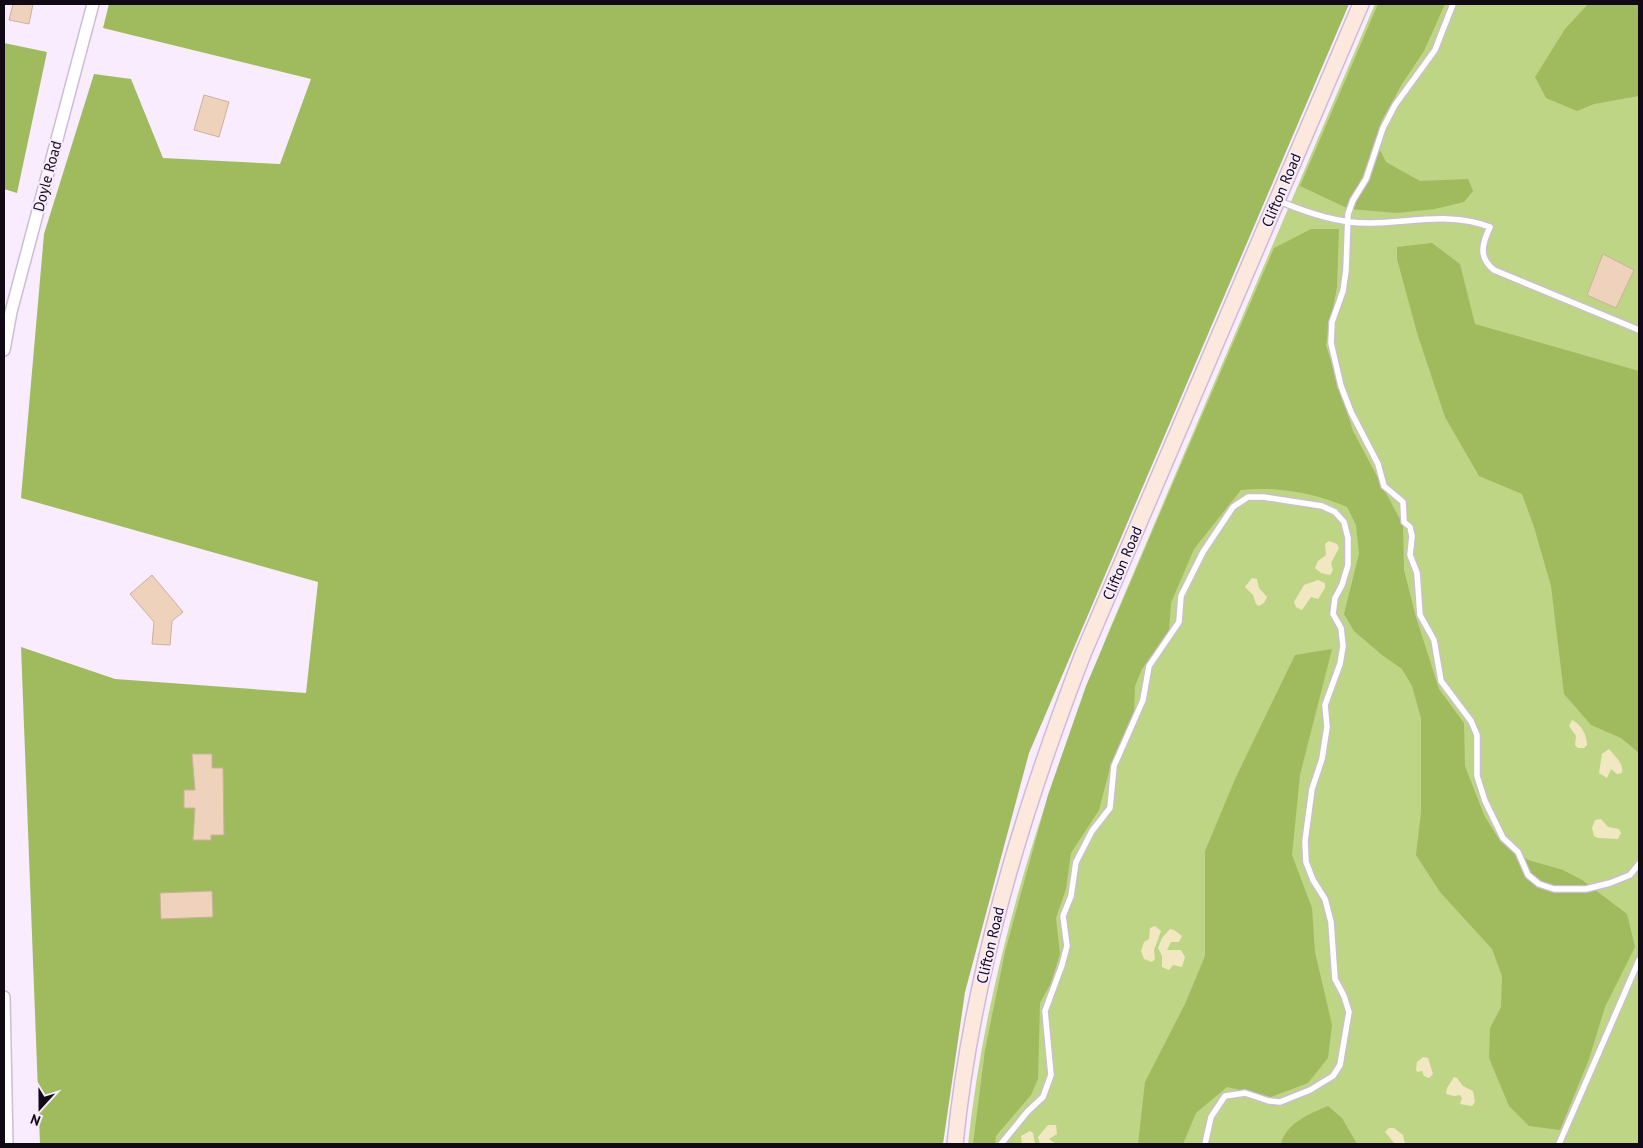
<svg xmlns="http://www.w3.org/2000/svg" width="1643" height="1148" viewBox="0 0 1643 1148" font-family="'PT Sans',sans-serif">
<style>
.green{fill:#bed586}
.forest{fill:#a0ba5e}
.sand{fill:#f1e8c2}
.building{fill:#efd2bc;stroke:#ccb09b}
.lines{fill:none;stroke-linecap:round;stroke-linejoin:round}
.service-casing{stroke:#cebbd7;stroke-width:8}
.minor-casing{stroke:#cebbd7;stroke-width:14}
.secondary-casing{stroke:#cebbd7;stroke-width:18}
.service{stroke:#fff;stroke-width:5.5}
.minor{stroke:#fff;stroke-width:11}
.secondary{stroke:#fde8dd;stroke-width:15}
.labels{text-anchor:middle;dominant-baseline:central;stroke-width:4;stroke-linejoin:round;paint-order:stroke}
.street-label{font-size:15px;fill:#110a14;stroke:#f8ecfe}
</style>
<rect width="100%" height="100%" fill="#f8ecfe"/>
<path class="green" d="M1375,4H1639V1144H968C987,968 1043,797 1108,633Z"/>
<path class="forest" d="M109,4H1349L1029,753L965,992L943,1144H40L21,647L115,679L306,693L318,582L21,498L44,234L94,74L131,79L163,158L280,164L311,79L103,28Z
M1378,4H1445L1424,51L1402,84L1381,122L1379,148L1386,162L1420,181L1468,179L1473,191L1464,202L1435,209L1397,213L1349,209L1300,186Z
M1588,4H1639V96L1594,104L1577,111L1546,98L1535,77L1565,29Z
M4,43L47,52L17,193L4,189Z
M1311,229H1339L1337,287L1326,345L1353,431L1403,525L1404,570L1416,617L1439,689L1464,723L1465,766L1484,815L1500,841L1528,860L1563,870L1582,880L1627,914L1635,947L1605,1007L1589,1059L1560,1130L1529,1126L1509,1106L1489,1058L1490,1028L1501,1007L1502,976L1492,949L1440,892L1416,855L1421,812V718L1412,686L1402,669L1382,655L1354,631L1344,614L1359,554L1356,525L1347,507C1314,493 1276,486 1241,490L1194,549L1171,603L1169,632L1142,669L1135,686L1134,714L1111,764L1099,810L1071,853L1066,889L1056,918L1060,954L1051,983L1040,1003L1038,1079L1031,1095L996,1136L995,1144H973L985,1050L1005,952L1048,795L1086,686L1274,248Z
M1432,243L1460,264L1475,324L1639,371V753L1621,738L1591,725L1564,694L1551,586L1534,527L1522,494L1479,476L1445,417L1418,336L1397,259V247Z
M1332,649L1300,775L1292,855L1312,908L1315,952L1332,1025L1328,1058L1308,1083L1271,1097L1227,1087L1196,1113L1183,1144H1138L1145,1082L1185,1004L1205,956V851L1236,777L1295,655Z
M1328,1106L1342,1118L1357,1144H1281C1286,1123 1309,1114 1328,1106Z"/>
<path class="sand" d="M1329,541L1337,544L1339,548L1331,563L1333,570L1330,575L1321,573L1315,568L1318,561L1326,555L1325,544Z
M1252,578L1257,579L1259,588L1267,597L1264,603L1259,606L1256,604L1253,595L1245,587Z
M1318,580L1325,583V588L1318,599L1311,597L1302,610L1296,607L1294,602L1304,585Z
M1572,720C1581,724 1587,735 1587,745L1584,748H1578L1575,745L1576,736L1569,726Z
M1609,749C1615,756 1624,764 1622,773L1617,774L1611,769L1607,778L1599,773L1602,754Z
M1601,819L1608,827L1619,829L1621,833L1618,839L1598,838L1594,836L1592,828L1595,820Z
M1155,926L1161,931L1154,950L1155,959L1152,962L1144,959L1141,951L1144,942L1149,939L1150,928Z
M1170,929L1174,930L1182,936L1179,942H1171L1167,950H1181L1185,957L1182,967L1173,965L1169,970L1162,967V956L1158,948L1162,938Z
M1423,1057L1428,1058L1433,1074L1429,1078L1424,1076L1422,1071L1417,1072L1416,1069L1417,1062Z
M1454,1077L1457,1078L1463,1086L1473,1091L1475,1102L1472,1106L1460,1104L1462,1098L1460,1095L1454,1096L1446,1094L1447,1088Z
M1048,1125H1056L1057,1134L1049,1139L1056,1144H1040L1038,1137Z
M1389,1128H1394L1403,1135L1405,1144H1395L1385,1132Z
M1030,1131L1033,1133L1035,1144H1022L1021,1136Z"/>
<path class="building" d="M13,4H37H33L29,24L9,20Z
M204,95L229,102L219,137L194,130Z
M1603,254L1634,270L1616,308L1587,295Z
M152,575L183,612L172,621L170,645L152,644L154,622L130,594Z
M192,754H212V768H223L224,835H211V840H193L195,808H184V790H195Z
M212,891L213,917L161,919L160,893Z"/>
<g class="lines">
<g class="service-casing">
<path id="service" d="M1453,4L1435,50L1395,105L1383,128L1366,179L1353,200L1348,214L1346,270L1343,291L1332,322L1331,343L1341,386L1351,412L1378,464L1384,486L1403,502L1404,522L1410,527L1412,536L1410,555L1417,573L1420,615L1434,640L1441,681L1471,721L1477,735V776L1485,801L1503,838L1518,852L1528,875L1539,884L1554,889H1586L1610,883L1630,875L1639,864
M1279,201C1308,213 1340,224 1372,223C1412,222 1452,212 1490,227C1482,244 1478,257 1494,270L1639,330
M1001,1144L1028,1111L1043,1097L1051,1075L1045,1011L1062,965L1067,946L1063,916L1071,896L1076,862L1092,831L1110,808L1114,766L1143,700L1149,666L1179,622L1181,596L1203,552L1233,507L1248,497H1263L1322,506L1335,512L1344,522L1348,538V565L1342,585L1335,598L1333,614L1341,628L1343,646L1340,664L1325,705L1327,727L1322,759L1312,789L1305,841L1306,862L1313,880L1325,899L1331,922L1335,979L1344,996L1349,1012L1340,1065L1333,1076L1310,1090L1280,1102L1269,1101L1245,1093L1225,1096L1211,1117L1205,1144
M1559,1144L1639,960"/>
</g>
<g class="minor-casing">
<path id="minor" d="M4,350L11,312L93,4
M4,997L7,1144"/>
</g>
<g class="secondary-casing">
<path id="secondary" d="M955,1144C972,975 1022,812 1083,654L1361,4"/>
</g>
<use href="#service" class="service"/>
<use href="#minor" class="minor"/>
<use href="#secondary" class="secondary"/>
</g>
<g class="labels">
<g class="street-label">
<text transform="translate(47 176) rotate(-75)">Doyle Road</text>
<text transform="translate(1281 190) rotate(-67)">Clifton Road</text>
<text transform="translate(1122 563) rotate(-67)">Clifton Road</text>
<text transform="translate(990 945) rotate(-77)">Clifton Road</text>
</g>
</g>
<rect width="1643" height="1148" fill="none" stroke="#110a14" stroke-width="10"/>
<g transform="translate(40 1108) rotate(201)" stroke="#f8ecfe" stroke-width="4" paint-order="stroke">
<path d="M0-4L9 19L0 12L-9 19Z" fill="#110a14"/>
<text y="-8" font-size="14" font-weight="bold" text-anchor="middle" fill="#110a14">N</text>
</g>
</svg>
